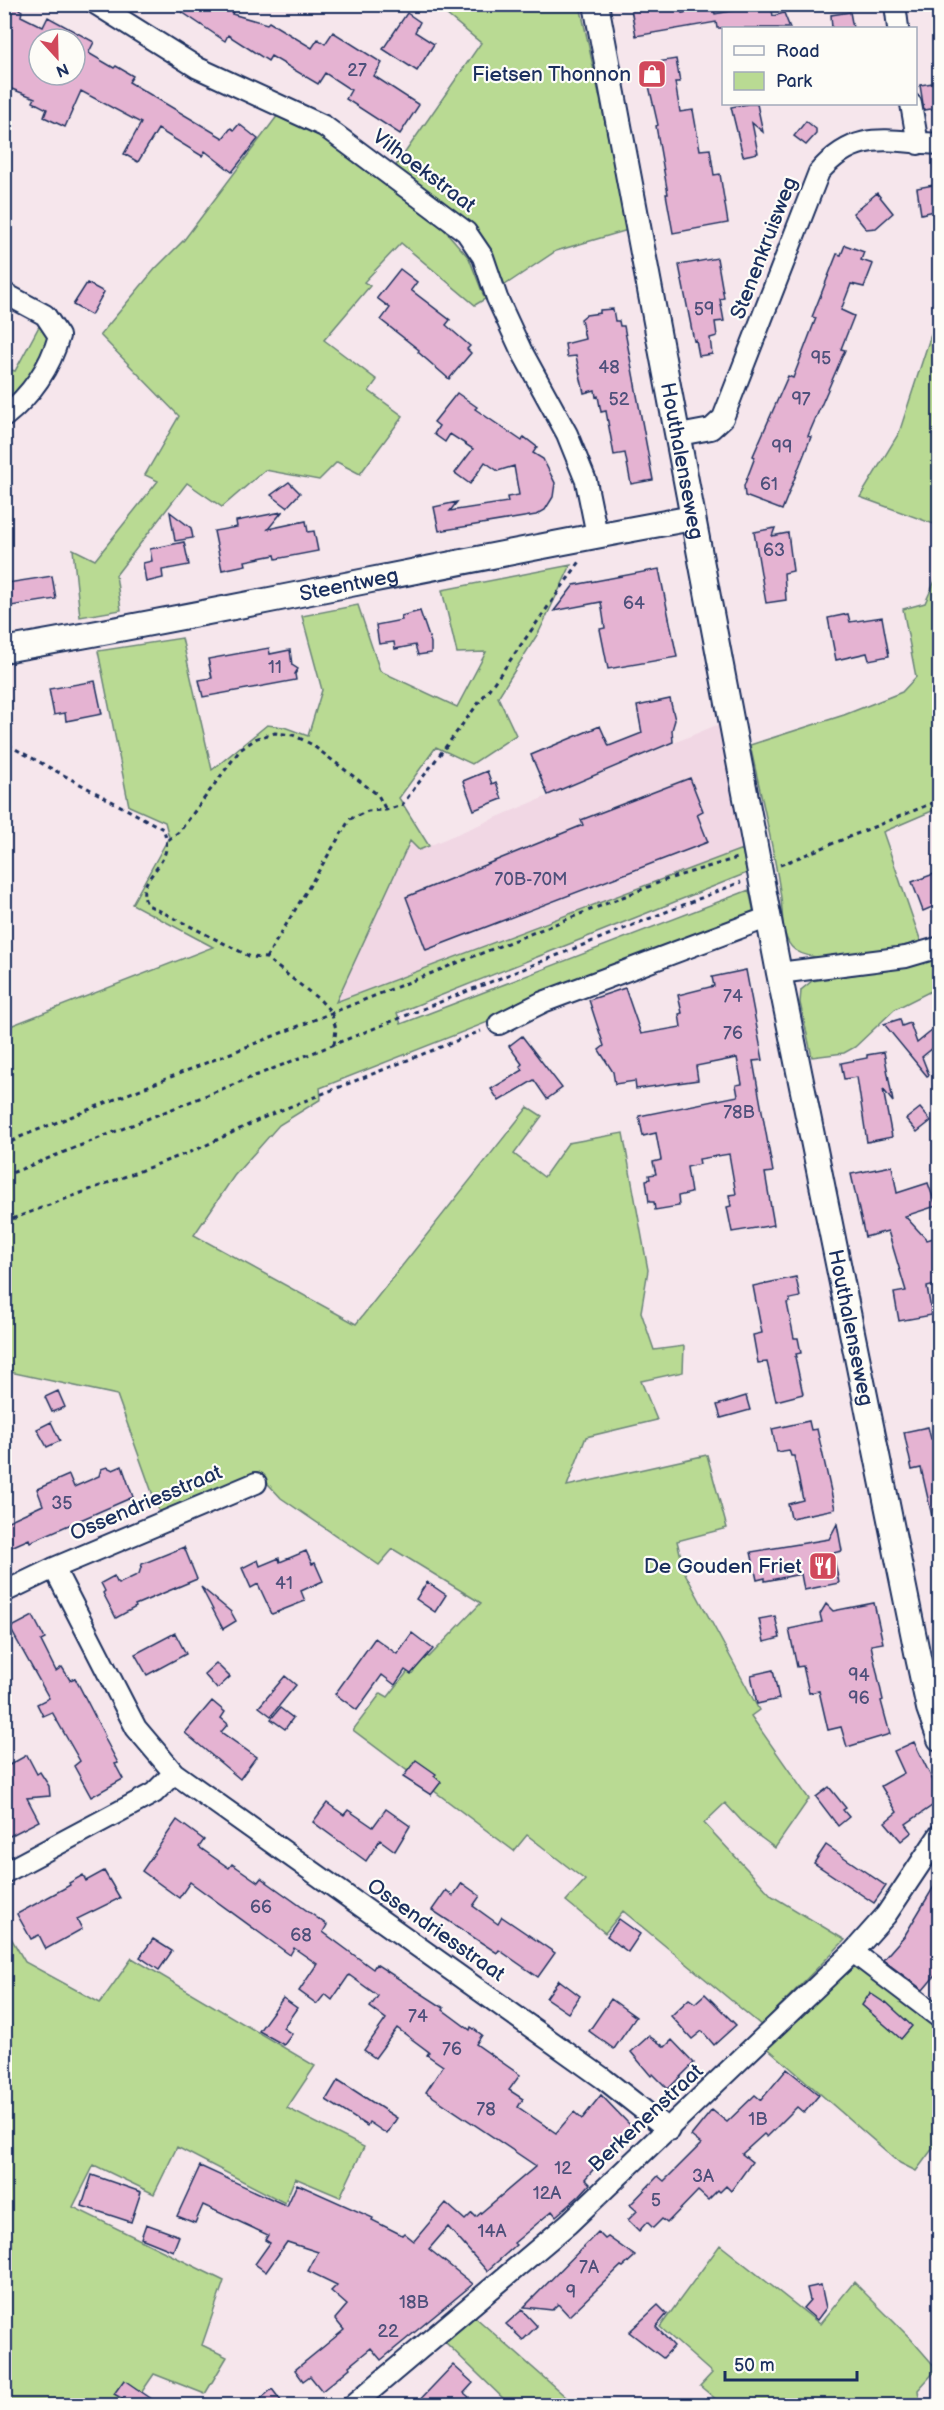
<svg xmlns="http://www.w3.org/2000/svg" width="944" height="2410" viewBox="0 0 944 2410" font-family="'Balsamiq Sans',sans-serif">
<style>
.built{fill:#f1d7e4}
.green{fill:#b9da93;stroke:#6a8478;stroke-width:1.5}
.building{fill:#e5b3d2;stroke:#1b2f5e;stroke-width:1.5;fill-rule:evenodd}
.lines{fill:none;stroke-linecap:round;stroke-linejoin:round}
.minor-casing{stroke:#1b2f5e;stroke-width:24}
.tertiary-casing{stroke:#1b2f5e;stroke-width:28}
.path{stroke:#1b2f5e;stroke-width:3;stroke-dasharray:4.5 4.5;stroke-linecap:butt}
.minor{stroke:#fdfcf7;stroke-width:20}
.tertiary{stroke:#fdfcf7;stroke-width:24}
.labels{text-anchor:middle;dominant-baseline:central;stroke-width:4.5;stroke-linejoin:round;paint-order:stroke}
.number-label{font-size:18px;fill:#4e507b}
.poi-label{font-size:21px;fill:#1b2f5e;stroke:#fdfcf7;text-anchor:end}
.street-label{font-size:21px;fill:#1b2f5e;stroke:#fdfcf7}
</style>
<rect width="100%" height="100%" fill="#f6e6ec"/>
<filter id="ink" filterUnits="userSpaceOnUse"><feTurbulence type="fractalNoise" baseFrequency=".0167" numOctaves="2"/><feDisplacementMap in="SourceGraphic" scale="12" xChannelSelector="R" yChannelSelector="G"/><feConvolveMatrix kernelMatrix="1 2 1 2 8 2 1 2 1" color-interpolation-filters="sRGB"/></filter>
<g filter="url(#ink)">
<path class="built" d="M719,724L742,849L335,1002L410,841L419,850Z"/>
<path class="green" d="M435,5H580L628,230L556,251L505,285L493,258L393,170L481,43Z
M278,115L294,124L305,126L341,149L442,227L469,258L485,299L475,305L401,243L364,282L370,286L324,340L377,380L369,391L403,416L360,474L337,462L319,480L265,470L222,507L187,483L116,575L121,610L80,617L73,549L95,560L158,481L145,475L179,416L100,335L155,269L184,240Z
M937,316L940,317L939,526L860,497L899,433Z
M43,319L46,322L50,347L11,402L5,393L4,368L15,371Z
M571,565L539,632L498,697L516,735L472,764L436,747L399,798L429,846L419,850L410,841L336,1002L742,849L747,873L397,1013L401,1024L749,890L755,917L320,1088L321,1099L279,1125L234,1176L194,1235L356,1324L528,1107L542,1116L514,1154L544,1177L568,1143L623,1133L648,1270L641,1312L654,1350L684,1346L683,1372L641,1381L657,1420L586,1437L567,1486L707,1455L727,1528L677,1541L685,1573L759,1710L751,1716L809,1799L775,1848L748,1828L725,1803L704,1823L772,1896L845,1940L761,2025L623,1911L605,1933L566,1901L585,1880L527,1835L514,1851L353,1730L381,1693L388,1697L422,1653L429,1657L481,1603L393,1549L379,1565L281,1498L257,1472L159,1512L117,1395L5,1371V1028L213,947L132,904L169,837L165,822L129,806L98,651L182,638L212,770L267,725L284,727L308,736L322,690L302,616L358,605L380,671L457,707L486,652L457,653L442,590Z
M939,572V808L883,832L921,942C890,948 823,969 795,950C781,940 783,914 781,898C774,847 761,796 750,745L844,715L902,692L916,677L903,609L925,603Z
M939,959V987L895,1009L855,1047L844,1053L812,1057L800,1003L801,990L812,981L885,970Z
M4,1926L25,1962L100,2003L132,1958L315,2066L287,2108L364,2147L340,2197L295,2178L285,2203L177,2147L154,2194L94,2165L73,2207L224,2281L202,2345L227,2357L205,2394L154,2374L133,2405H5Z
M857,1967L939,2027V2140L916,2171L900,2163L764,2045L847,1968Z
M720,2245L820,2324L854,2282L910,2338L937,2369L918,2390L919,2398L927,2405H723L700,2386L712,2373L660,2327Z
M474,2316L575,2405H510L444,2341Z"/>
<path class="building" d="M4,4H20L19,9L22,11L21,16L43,27L48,17L94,42L89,52L90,54L114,68L116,66L133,76L129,82L223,138L231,128L234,130L239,124L258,139L232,172L205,151L202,156L158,129L138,162L124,154L141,123L81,91L65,127L44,117L47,109L33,102L35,98L4,86ZM39,39H75V75H39Z
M170,4H238L232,14L267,24L269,22L312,48L318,39L325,44L333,32L382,63L374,76L419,105L400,134L346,99L351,90L325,73L318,84L271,56L268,61L228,35L225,41Z
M630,4H681L682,13L713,7L715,14L748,8L747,4H771L773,16L784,13L790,28H717L716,22L636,36Z
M850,12L853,28H832L831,15Z
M407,13L420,22L415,32L434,44L417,71L383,49Z
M676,59L680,82H675L680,112L693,110L700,150L710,149L714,175L720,174L728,223L673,233L666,194H668L656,126L658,125L644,64Z
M939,82V108L924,110L920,85Z
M748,104H757L763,132L752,123L758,153L743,156L731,107Z
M806,121L816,129V134L806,145L794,136Z
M939,184V210L921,214L917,188Z
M877,193L893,213L876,228L866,229L853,213Z
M845,245L864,252L861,260L873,264L864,287L851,284L841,310L854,316L841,349L845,350L808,436L811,437L782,510L745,496L744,486L755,457L753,456L788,376L793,378L816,318L812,317L837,254L841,255Z
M717,258L724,298L720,299L724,321L715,322L717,336L710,338L712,354L699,356L696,340L694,341L679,265Z
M400,269L417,282L411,290L450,320L446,325L470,346L467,349L471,353L449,379L418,352L419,350L381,320L390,308L377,298Z
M87,283L104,292L91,315L73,305Z
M613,309L615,321H619L620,326H624L653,480L631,484L625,453L614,455L606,411L601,412L598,396L596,397L595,390L584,393L576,356L567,357L565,344L585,339L581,319L586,315L600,313V310Z
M457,393L477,407L475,409L522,441L524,437L537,447L533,453L543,459L555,483L553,497L545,510L536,515L439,531L434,507L457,502L450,511L508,502L507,497L519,495L514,466L498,471L485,462L470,484L455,473L473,449L450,434L445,442L434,434L439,426L434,422Z
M289,482L300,493L287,507L271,495Z
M170,512L191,528L193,538L175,541Z
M282,512L268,529L306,521L308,532L314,531L318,551L276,559L275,555L245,561L246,565L222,570L214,531L237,527L236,521Z
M775,528L772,536L788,533L793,571L784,573L786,600L766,603L754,532Z
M184,542L189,565L162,570L163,578L146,582L143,563L152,561L150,549Z
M659,569L677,657L608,669L600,629L605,628L601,602L554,611L574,585Z
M52,576L56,599L11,606L7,583Z
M420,611L431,643V653L418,655L415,645L395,649L394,642L379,644L376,625L402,620L401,616Z
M848,614L850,622L882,617L889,656L869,660L867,653L836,660L828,618Z
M269,648L270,654L290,650L292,665L298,669L295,674L296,680L203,697L199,680L212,678L208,659Z
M95,681L102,714L66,721L65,713L54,715L49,689Z
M670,699L675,720L672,730L673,742L548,795L531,755L600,726L609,746L642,733L637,706Z
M487,771L492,784L496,782L502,799L474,810L463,781Z
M690,778L703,811L697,814L708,842L426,950L406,897L583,825L581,820Z
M939,872V904L923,911L912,882Z
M746,970L763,1060L753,1061L773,1172L765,1173L774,1225L732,1232L727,1207L731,1206L729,1195L736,1194L729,1154L699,1159L700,1164L687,1167L691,1193L678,1196L679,1206L655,1210L654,1202H649L646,1180L650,1179L649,1175L656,1174L653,1162L661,1160L656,1133L643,1136L639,1116L738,1096L736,1085L742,1084L737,1058L696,1066L698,1080L636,1089L635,1081L615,1084L613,1072L599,1050L604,1046L589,1000L625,988L641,1034L681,1027L679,1014L682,1013L678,995L714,986L712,977Z
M900,1019L902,1026L910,1023L917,1043L939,1025V1043L922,1057L929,1075L927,1076L884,1024Z
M522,1036L562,1088L547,1099L534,1080L499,1101L491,1089L523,1070L520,1066L522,1064L509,1046Z
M884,1052L893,1102L883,1089L892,1137L867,1142L857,1077L844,1079L841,1063L867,1058V1055Z
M920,1108L931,1121L917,1132L906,1119Z
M892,1166L897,1193L928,1183L936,1206L905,1216L927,1240L937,1237L939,1247V1284L927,1287L932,1315L899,1321L894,1293L906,1291L888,1231L865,1237L851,1174Z
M796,1277L800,1297L790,1299V1302L787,1303L794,1338H798L801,1353L796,1354L797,1357H795L803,1394L776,1401L767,1362L758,1363L753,1335L762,1333L753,1286Z
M58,1391L65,1407L52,1412L45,1397Z
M746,1396L750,1410L721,1418L717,1405Z
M809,1421L811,1430L817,1429L835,1509L791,1518L788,1504L803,1500L794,1456H791L789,1450L777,1452L772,1429Z
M51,1422L60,1441L47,1447L37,1429Z
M928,1427L931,1439L939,1438V1524L934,1525L921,1468L912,1470L904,1432Z
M122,1466L133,1497L30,1542L29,1539L9,1548L4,1538V1523L43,1505L37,1489L69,1475L74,1487L99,1476L101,1469L107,1467L113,1470Z
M837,1524L842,1551L833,1553L839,1583L804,1590L801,1574L765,1581V1578L757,1580L751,1552L829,1539Z
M184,1547L197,1579L135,1605L136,1607L116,1618L103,1593L105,1591L101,1583L114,1576L118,1584L139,1574L142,1564Z
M306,1551L312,1564L315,1563L323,1581L301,1591L305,1601L272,1614L258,1584L251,1588L242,1568L258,1560L260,1566L279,1558L280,1562Z
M427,1582L446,1595L435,1612L416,1599Z
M201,1587L231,1612L236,1621L223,1629Z
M874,1603L883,1643L871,1645L883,1700L881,1701L890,1734L847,1747L841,1727L828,1730L819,1691L809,1693L803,1666L797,1667L789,1629L822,1622L820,1614L826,1604L833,1611Z
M33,1616L45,1639L41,1641L56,1671L62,1667L70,1680L75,1678L105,1736L104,1737L118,1763L115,1764L123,1779L91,1797L74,1766L80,1761L52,1712L43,1716L37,1704L49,1698L10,1628Z
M775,1616L780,1638L764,1642L759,1619Z
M175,1633L186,1654L147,1675L135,1654Z
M412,1633L433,1649L411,1674L405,1670L395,1685L382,1675L357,1710L335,1694L375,1638L397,1654Z
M216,1663L230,1677L217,1689L204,1674Z
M773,1670L779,1699L757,1704L751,1675Z
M285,1676L296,1685L271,1716L259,1707Z
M212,1701L225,1712L221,1718L228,1724L221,1732L256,1757L240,1779L185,1733Z
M280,1708L293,1718L285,1729L271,1719Z
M914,1742L939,1793V1801L906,1824L912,1832L901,1841L885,1822L897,1812L881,1786L904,1773L894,1751Z
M27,1755L37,1774L40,1772L49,1786L50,1796L27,1798L39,1821L4,1839V1768Z
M416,1760L436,1774L434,1776L441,1782L431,1795L403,1777Z
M829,1787L846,1808L843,1810L849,1817L838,1826L816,1797Z
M327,1803L344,1815L348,1810L373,1827L386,1809L410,1826L395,1851L380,1840L366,1861L313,1822Z
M177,1820L204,1840L199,1847L229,1868L232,1864L258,1882L261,1878L327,1925L323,1932L373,1969L376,1964L444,2008L443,2010L470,2030L471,2027L482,2035L476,2044L520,2075L509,2090L523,2099L518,2107L556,2133L574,2112L582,2119L601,2095L631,2126L585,2179L590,2184L580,2195L556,2216L552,2211L514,2243L516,2245L487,2271L448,2227L429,2249L473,2284L381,2360L371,2348L349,2366L350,2368L322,2391L310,2376L303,2381L295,2370L344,2330L335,2319L347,2305L331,2291L337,2285L308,2271L318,2252L287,2242L266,2272L255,2264L270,2243L265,2240L268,2235L203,2205L195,2223L177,2216L200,2166L287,2206L297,2184L373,2218L372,2220L402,2235L404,2233L414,2241L446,2203L465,2220L472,2213L476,2217L536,2166L426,2092L443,2066L427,2055L429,2052L397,2028L375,2058L364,2050L386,2019L370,2007L378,1996L349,1975L332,2000L325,1994L317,2004L299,1991L317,1964L294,1948L290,1955L190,1882L179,1898L142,1871Z
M826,1845L886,1886L874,1903L814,1863Z
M104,1871L120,1898L77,1919L82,1929L46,1949L39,1935L31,1939L17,1914L63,1889L70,1885L69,1883L83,1875L86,1881Z
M939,1878V1971L923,1990L883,1960L905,1935Z
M462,1883L480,1896L473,1906L498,1924L502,1917L555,1953L538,1977L499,1950L497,1953L432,1910L446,1890L453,1896Z
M619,1919L640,1934L628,1952L607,1936Z
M153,1939L172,1951L159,1970L140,1957Z
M559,1980L580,1996L568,2013L546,1998Z
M870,1993L885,2003L886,2002L912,2026L901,2039L862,2005Z
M705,1994L736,2025L714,2045L702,2031L692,2039L671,2016L689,1999L695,2003Z
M283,1998L297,2008L283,2028L292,2034L284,2045L259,2031Z
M611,1999L636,2017L614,2049L589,2031Z
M649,2036L665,2047L672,2040L694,2063L668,2089L653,2074L651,2076L631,2052Z
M787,2069L819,2095L804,2113L797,2107L767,2137L764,2134L742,2154L752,2162L731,2191L726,2186L720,2192L718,2190L708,2200L698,2191L667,2223L662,2219L653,2228L647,2222L639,2231L628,2220L637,2211L630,2205L658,2176L664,2181L701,2144L691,2136L712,2110L727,2122L755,2095L761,2100Z
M338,2080L397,2118L387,2134L369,2122L367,2126L326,2100Z
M92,2175L141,2192L131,2222L82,2206Z
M146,2224L179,2236L173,2251L141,2238Z
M598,2232L605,2239L608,2237L635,2256L623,2267L621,2266L569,2316L558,2304L552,2310L524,2307Z
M821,2285L826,2308L817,2320L803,2308L810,2300L807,2288Z
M658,2305L667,2314L656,2327L674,2346L663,2358L629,2332Z
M522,2310L537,2326L523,2340L506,2324Z
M453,2365L473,2383L464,2393L469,2397L461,2406H414Z
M124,2380L162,2406H119L123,2399L114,2394Z
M272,2389L285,2406H252Z"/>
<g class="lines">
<g class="minor-casing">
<path id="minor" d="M96,4L198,68L324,126L466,232L483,257L497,298L521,350L567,434L586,481L597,535
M895,4L898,28
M911,104L918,144
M4,293L45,315L59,336C50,368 30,396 4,417
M679,435L711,429L723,418L819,172C857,128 888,142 940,144
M779,973L906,957L940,947
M499,1024L543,1002L769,917
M54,1568L136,1728L174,1773L604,2079L669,2130
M4,1592L54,1568L256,1483
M4,1873L154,1793L174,1773
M853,1952L940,2018
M352,2406L568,2224L853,1952L886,1915L940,1834"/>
</g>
<g class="tertiary-casing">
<g id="tertiary">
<path id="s1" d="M596,4L779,973L918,1657L929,1708L940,1739"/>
<path id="s2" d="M4,650C235,610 463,559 693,518"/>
</g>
</g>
<path class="path" d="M4,753L8,745L163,829C180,866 129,878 148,905L251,957L266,958L321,1001L331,1012L336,1029L334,1045
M168,840L180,831L240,750L257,738L275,733L293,735L311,744L378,795L386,810
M780,865L940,800
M266,958L350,819L368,811L386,810L402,805L504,669L581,560
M4,1146L20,1137L668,879L737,858
M4,1176L741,882
M4,1222L198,1149L269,1115L481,1031"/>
<use href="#minor" class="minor"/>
<use href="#tertiary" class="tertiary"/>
</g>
</g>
<defs>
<g id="shop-square" transform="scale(1.5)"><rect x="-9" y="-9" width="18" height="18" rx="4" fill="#d1495b" stroke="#fdfcf7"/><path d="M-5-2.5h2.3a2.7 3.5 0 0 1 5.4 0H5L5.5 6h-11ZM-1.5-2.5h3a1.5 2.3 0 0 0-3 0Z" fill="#fff"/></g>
<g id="restaurant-square" transform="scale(1.5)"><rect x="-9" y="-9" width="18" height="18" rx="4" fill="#d1495b" stroke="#fdfcf7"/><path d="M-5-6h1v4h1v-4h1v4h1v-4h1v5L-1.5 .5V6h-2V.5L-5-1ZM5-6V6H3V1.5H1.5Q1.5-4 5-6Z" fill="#fff"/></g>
</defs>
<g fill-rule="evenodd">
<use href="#shop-square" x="652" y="74"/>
<use href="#restaurant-square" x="823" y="1566"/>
</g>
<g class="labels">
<g class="number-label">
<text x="357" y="70">27</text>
<text x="704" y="309">59</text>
<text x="821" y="358">95</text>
<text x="609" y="367">48</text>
<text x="619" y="399">52</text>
<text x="801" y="399">97</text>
<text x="782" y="447">99</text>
<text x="769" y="484">61</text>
<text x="774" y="550">63</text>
<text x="634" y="603">64</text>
<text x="275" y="667">11</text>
<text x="531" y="879">70B-70M</text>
<text x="733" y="996">74</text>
<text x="733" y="1033">76</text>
<text x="739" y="1112">78B</text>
<text x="62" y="1503">35</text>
<text x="284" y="1583">41</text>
<text x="859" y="1675">94</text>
<text x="859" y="1698">96</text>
<text x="261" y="1907">66</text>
<text x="301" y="1935">68</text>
<text x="418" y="2016">74</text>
<text x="452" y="2049">76</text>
<text x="486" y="2109">78</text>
<text x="758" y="2119">1B</text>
<text x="563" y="2168">12</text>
<text x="703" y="2176">3A</text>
<text x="547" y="2193">12A</text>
<text x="656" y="2200">5</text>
<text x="492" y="2231">14A</text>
<text x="589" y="2267">7A</text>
<text x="571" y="2292">9</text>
<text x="414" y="2302">18B</text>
<text x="388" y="2331">22</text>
</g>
<g class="poi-label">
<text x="631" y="74">Fietsen Thonnon</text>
<text x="802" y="1566">De Gouden Friet</text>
</g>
<g class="street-label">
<text transform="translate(424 171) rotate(37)">Vilhoekstraat</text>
<text transform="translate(764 248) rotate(-69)">Stenenkruisweg</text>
<text stroke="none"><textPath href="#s1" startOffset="465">Houthalenseweg</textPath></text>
<text stroke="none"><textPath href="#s2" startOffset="351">Steentweg</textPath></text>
<text stroke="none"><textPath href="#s1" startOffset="1348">Houthalenseweg</textPath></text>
<text transform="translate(146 1503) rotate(-23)">Ossendriesstraat</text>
<text transform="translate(436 1930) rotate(35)">Ossendriesstraat</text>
<text transform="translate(646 2118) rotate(-43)">Berkenenstraat</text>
</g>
</g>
<rect width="944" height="2410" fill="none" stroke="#fdfcf7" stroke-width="24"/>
<rect x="12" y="12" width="920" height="2386" fill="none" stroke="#1b2f5e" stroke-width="2" filter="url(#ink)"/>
<rect x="722" y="27" width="195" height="78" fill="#fdfcf7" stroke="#a3aaba" stroke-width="1.5"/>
<rect x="734" y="46" width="30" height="9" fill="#fdfcf7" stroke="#a3aaba" stroke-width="1.5"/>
<text x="776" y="57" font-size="18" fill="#1b2f5e">Road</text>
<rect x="734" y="72" width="30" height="18" fill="#b9da93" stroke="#a3aaba" stroke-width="1.5"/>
<text x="776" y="87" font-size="18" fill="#1b2f5e">Park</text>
<g transform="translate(57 57) rotate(158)"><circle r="28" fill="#fdfcf7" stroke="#a3aaba" stroke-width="1.5"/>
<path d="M0-4.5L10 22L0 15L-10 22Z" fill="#d1495b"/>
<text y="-9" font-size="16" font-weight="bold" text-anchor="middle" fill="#1b2f5e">N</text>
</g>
<path d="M725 2371v9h132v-9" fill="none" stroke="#1b2f5e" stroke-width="3"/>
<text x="734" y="2371" font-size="18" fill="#1b2f5e" stroke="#fdfcf7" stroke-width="4.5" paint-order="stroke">50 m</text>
</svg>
